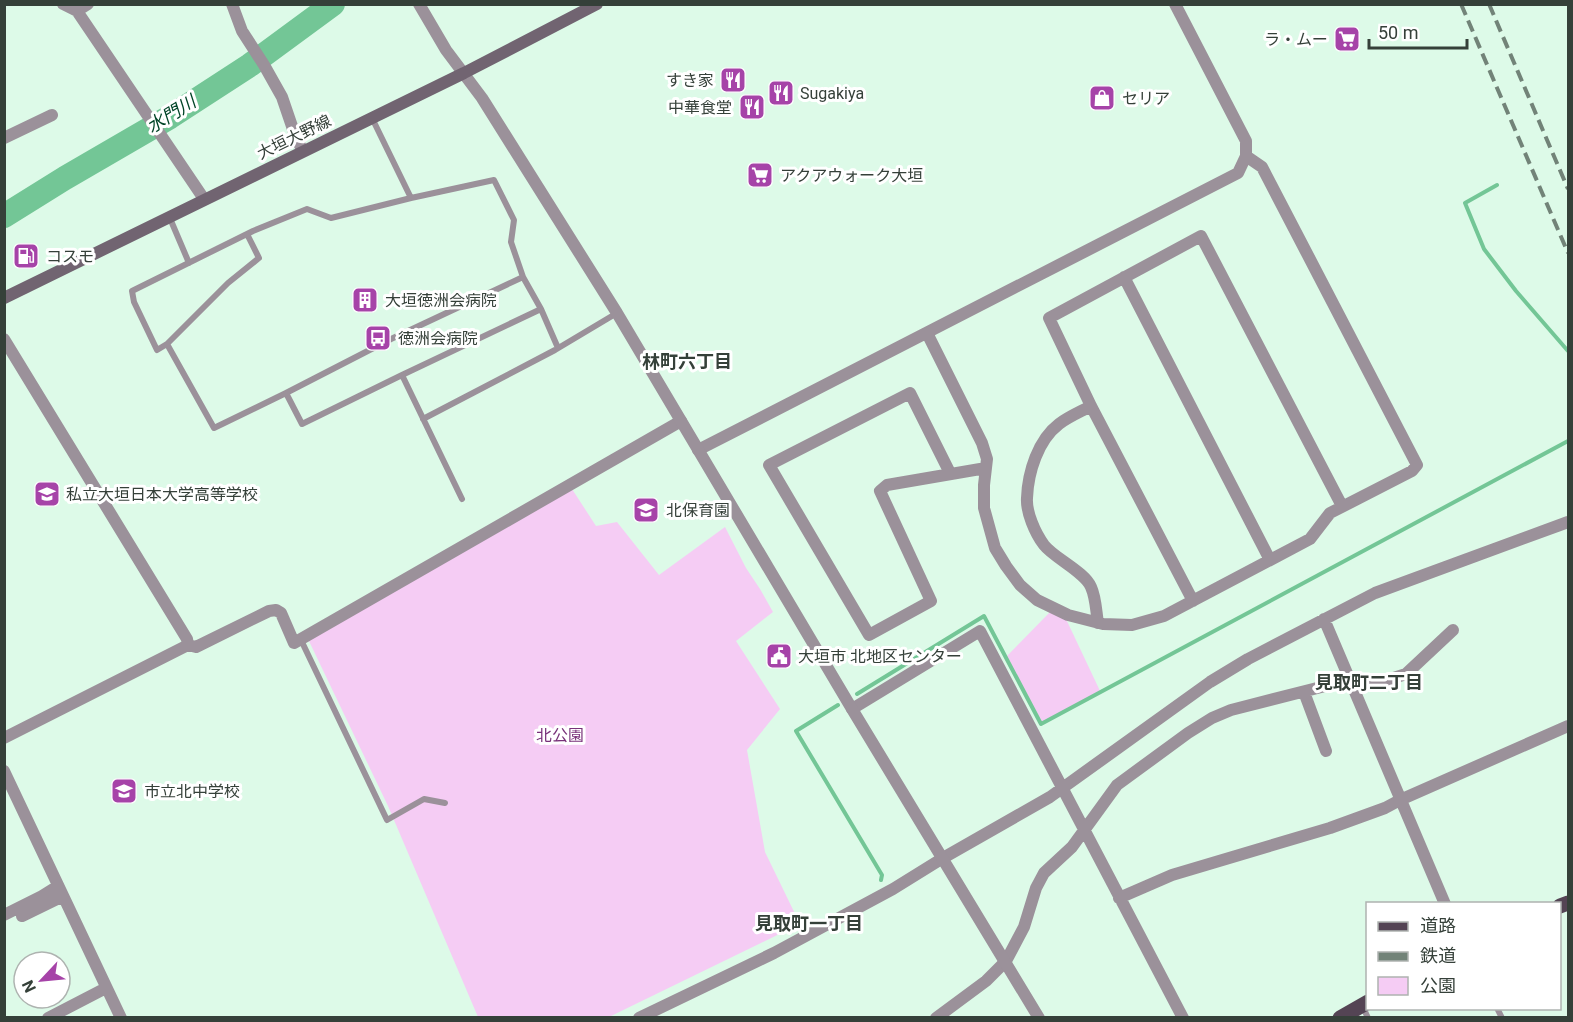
<svg xmlns="http://www.w3.org/2000/svg" width="1573" height="1022" viewBox="0 0 1573 1022" font-family="Roboto,'Noto Sans JP',sans-serif">
<style>
.green{fill:#f5ccf4}
.lines{fill:none;stroke-linecap:round;stroke-linejoin:round}
.stream{stroke:#73c696;stroke-width:4}
.river{stroke:#73c696;stroke-width:24}
.service{stroke:#9b919a;stroke-width:6}
.minor{stroke:#9b919a;stroke-width:12}
.tertiary{stroke:#9b919a;stroke-width:12}
.secondary{stroke:#716471;stroke-width:12}
.primary{stroke:#544454;stroke-width:15}
.rail{stroke:#728378;stroke-width:4;stroke-dasharray:12 6;stroke-linecap:butt}
.labels{text-anchor:middle;dominant-baseline:central;stroke-width:6;stroke-linejoin:round;paint-order:stroke}
.poi-label{font-size:16px;fill:#354039;stroke:#fff;text-anchor:start}
.street-label{font-size:16px;fill:#354039;stroke:#fff}
.park-label{font-size:16px;fill:#783179;stroke:#fff}
.water-label{font-size:18px;font-style:italic;fill:#004427;stroke:#fff}
.neighbourhood-label{font-size:18px;font-weight:bold;fill:#354039;stroke:#fff}
</style>
<rect width="100%" height="100%" fill="#ddfae8"/>
<path class="green" d="M572,489L596,526L617,522L659,575L725,527L746,568L760,589L773,612L736,641L780,709L747,750L765,852L800,924L609,1017H478L388,806L308,639Z
M1051,611L1066,619L1101,693L1042,722L1007,656Z"/>
<g class="lines">
<path class="stream" d="M1497,185L1465,203L1484,249L1516,291L1568,351
M857,694L984,616L1041,724L1568,441
M838,705L796,731L882,875L881,880"/>
<path class="river" d="M4,216L65,178L170,117L250,65L333,4"/>
<path class="service" d="M372,118L411,198L494,180L514,220L511,242L523,277
M169,216L189,263
M247,234L259,258L228,283L167,344L214,428L286,393
M541,309L558,348
M167,344L157,350L134,302L132,291L253,231L307,209L331,218L411,198
M402,375L541,309L523,277L391,339L286,393L302,424L402,375L462,499
M423,419L555,350L617,313
M301,640L387,820L424,799L445,803
M1362,1005L1368,1018
M1497,1008L1502,1018"/>
<path class="minor" d="M63,4L77,11L204,199
M232,4L242,31L264,65L282,97L296,138L303,151
M77,11L88,4
M4,138L52,115
M1124,277L1270,560
M927,333L982,443L987,459L984,485V508L995,548L1006,566L1020,585L1037,600L1068,615L1103,624L1132,625L1164,616L1310,539L1330,513L1412,471L1417,465L1262,167L1246,156
M4,339L187,639L188,645
M1091,406C1080,412 1068,417 1059,424C1038,440 1028,472 1027,498C1026,512 1035,533 1044,545C1054,558 1085,572 1091,587C1096,598 1096,611 1098,623
M698,450L1238,173L1246,156V141L1175,4
M950,473L910,393L769,465L869,635L931,601L880,491L887,485L986,468
M1193,601L1091,406L1049,318L1201,236L1342,506
M1324,619L1445,904
M1304,692L1326,751
M852,709L980,631L1183,1018
M4,738L188,645L196,647L269,611L276,610L281,613L294,643L681,421
M4,771L121,1018
M1119,898L1172,875L1330,828L1385,808L1400,800L1568,726
M4,915L42,896L58,886
M22,916L63,896
M48,1018L106,988
M639,1018L774,953L893,889L943,858L1050,797L1210,682L1248,659L1375,593L1568,522
M936,1018L986,981L1006,961L1024,927L1036,888L1044,873L1072,847L1117,785L1188,733L1212,718L1231,710L1337,683L1352,685L1378,683L1406,674L1453,630"/>
<path class="tertiary" d="M419,4L446,50L482,98L617,313L852,709L1039,1018"/>
<path class="secondary" d="M4,298L464,73L597,4"/>
<path class="primary" d="M1560,906L1568,903
M1340,1018L1368,1002"/>
<path class="rail" d="M1461,4L1568,253
M1489,4L1568,189"/>
</g>
<defs>
<g id="supermarket-square" transform="scale(1.35)"><rect x="-9" y="-9" width="18" height="18" rx="4" fill="#a643a8" stroke="#fff"/><path d="M-6-5.5h2.5l.6 2H6L4.5 2H-2.5L-4.4-4H-6ZM-1.5 3.2a1.3 1.3 0 1 0 .1 0ZM3 3.2a1.3 1.3 0 1 0 .1 0Z" fill="#fff"/></g>
<g id="restaurant-square" transform="scale(1.35)"><rect x="-9" y="-9" width="18" height="18" rx="4" fill="#a643a8" stroke="#fff"/><path d="M-5-6h1v4h1v-4h1v4h1v-4h1v5L-1.5 .5V6h-2V.5L-5-1ZM5-6V6H3V1.5H1.5Q1.5-4 5-6Z" fill="#fff"/></g>
<g id="shop-square" transform="scale(1.35)"><rect x="-9" y="-9" width="18" height="18" rx="4" fill="#a643a8" stroke="#fff"/><path d="M-5-2.5h2.3a2.7 3.5 0 0 1 5.4 0H5L5.5 6h-11ZM-1.5-2.5h3a1.5 2.3 0 0 0-3 0Z" fill="#fff"/></g>
<g id="fuel-square" transform="scale(1.35)"><rect x="-9" y="-9" width="18" height="18" rx="4" fill="#a643a8" stroke="#fff"/><path d="M-5.5-6h7V0h2V4h1.3V-2.5L3-4.5l.8-.8L6-3V5H2.5V1h-1V6h-7ZM-4.2-4.7v3.2H.2V-4.7Z" fill="#fff"/></g>
<g id="building-square" transform="scale(1.35)"><rect x="-9" y="-9" width="18" height="18" rx="4" fill="#a643a8" stroke="#fff"/><path d="M-4-6H4V6H1V3H-1V6H-4ZM-2.5-4.3h1.7v1.8h-1.7ZM.8-4.3h1.7v1.8H.8ZM-2.5-1h1.7V.8h-1.7ZM.8-1h1.7V.8H.8Z" fill="#fff"/></g>
<g id="bus-square" transform="scale(1.35)"><rect x="-9" y="-9" width="18" height="18" rx="4" fill="#a643a8" stroke="#fff"/><path d="M-5-6H5V4H4V6H2V4H-2V6H-4V4H-5ZM-3.5-4V0h7V-4ZM-3.5 1.2v1.5H-2V1.2ZM2 1.2v1.5H3.5V1.2Z" fill="#fff"/></g>
<g id="school-square" transform="scale(1.35)"><rect x="-9" y="-9" width="18" height="18" rx="4" fill="#a643a8" stroke="#fff"/><path d="M0-5L7-2L0 1L-7-2ZM-4 1L0 2.5L4 1V4Q0 6-4 4Z" fill="#fff"/></g>
<g id="civic-square" transform="scale(1.35)"><rect x="-9" y="-9" width="18" height="18" rx="4" fill="#a643a8" stroke="#fff"/><path d="M-.6-6.5H3V-4.5H.6V-3L4-1V1h2V6H-6V1h2V-1L-.6-3ZM-1.2 2.5V6h2.4V2.5Z" fill="#fff"/></g>
</defs>
<g fill-rule="evenodd">
<use href="#supermarket-square" x="1347" y="39"/>
<use href="#restaurant-square" x="733" y="80"/>
<use href="#restaurant-square" x="781" y="93"/>
<use href="#shop-square" x="1102" y="98"/>
<use href="#restaurant-square" x="752" y="107"/>
<use href="#supermarket-square" x="760" y="175"/>
<use href="#fuel-square" x="26" y="256"/>
<use href="#building-square" x="365" y="300"/>
<use href="#bus-square" x="378" y="338"/>
<use href="#school-square" x="47" y="494"/>
<use href="#school-square" x="646" y="510"/>
<use href="#civic-square" x="779" y="656"/>
<use href="#school-square" x="124" y="791"/>
</g>
<g class="labels">
<g class="poi-label">
<text x="1328" y="39" text-anchor="end">ラ・ムー</text>
<text x="714" y="80" text-anchor="end">すき家</text>
<text x="800" y="93">Sugakiya</text>
<text x="1122" y="98">セリア</text>
<text x="732" y="107" text-anchor="end">中華食堂</text>
<text x="780" y="175">アクアウォーク大垣</text>
<text x="46" y="256">コスモ</text>
<text x="385" y="300">大垣徳洲会病院</text>
<text x="398" y="338">徳洲会病院</text>
<text x="66" y="494">私立大垣日本大学高等学校</text>
<text x="666" y="510">北保育園</text>
<text x="798" y="656">大垣市 北地区センター</text>
<text x="144" y="791">市立北中学校</text>
</g>
<g class="street-label">
<text transform="translate(294 137) rotate(-26)">大垣大野線</text>
</g>
<g class="park-label">
<text x="560" y="735">北公園</text>
</g>
<g class="water-label">
<text transform="translate(171 114) rotate(-32)">水門川</text>
</g>
<g class="neighbourhood-label">
<text x="687" y="361">林町六丁目</text>
<text x="1369" y="682">見取町二丁目</text>
<text x="809" y="923">見取町一丁目</text>
</g>
</g>
<rect width="1573" height="1022" fill="none" stroke="#354039" stroke-width="12"/>
<rect x="1366" y="902" width="195" height="108" fill="#ffffff" stroke="#aeb3b0" stroke-width="1.5"/>
<rect x="1378" y="922" width="30" height="9" fill="#544454" stroke="#aeb3b0" stroke-width="1.5"/>
<text x="1420" y="932" font-size="18" fill="#354039">道路</text>
<rect x="1378" y="952" width="30" height="9" fill="#728378" stroke="#aeb3b0" stroke-width="1.5"/>
<text x="1420" y="962" font-size="18" fill="#354039">鉄道</text>
<rect x="1378" y="977" width="30" height="18" fill="#f5ccf4" stroke="#aeb3b0" stroke-width="1.5"/>
<text x="1420" y="992" font-size="18" fill="#354039">公園</text>
<g transform="translate(42 980) rotate(244)"><circle r="28" fill="#ffffff" stroke="#aeb3b0" stroke-width="1.5"/>
<path d="M0-4.5L10 22L0 15L-10 22Z" fill="#a643a8"/>
<text y="-9" font-size="16" font-weight="bold" text-anchor="middle" fill="#354039">N</text>
</g>
<path d="M1369 39v9h98v-9" fill="none" stroke="#354039" stroke-width="3"/>
<text x="1378" y="39" font-size="18" fill="#354039" stroke="#ffffff" stroke-width="4.5" paint-order="stroke">50 m</text>
</svg>
